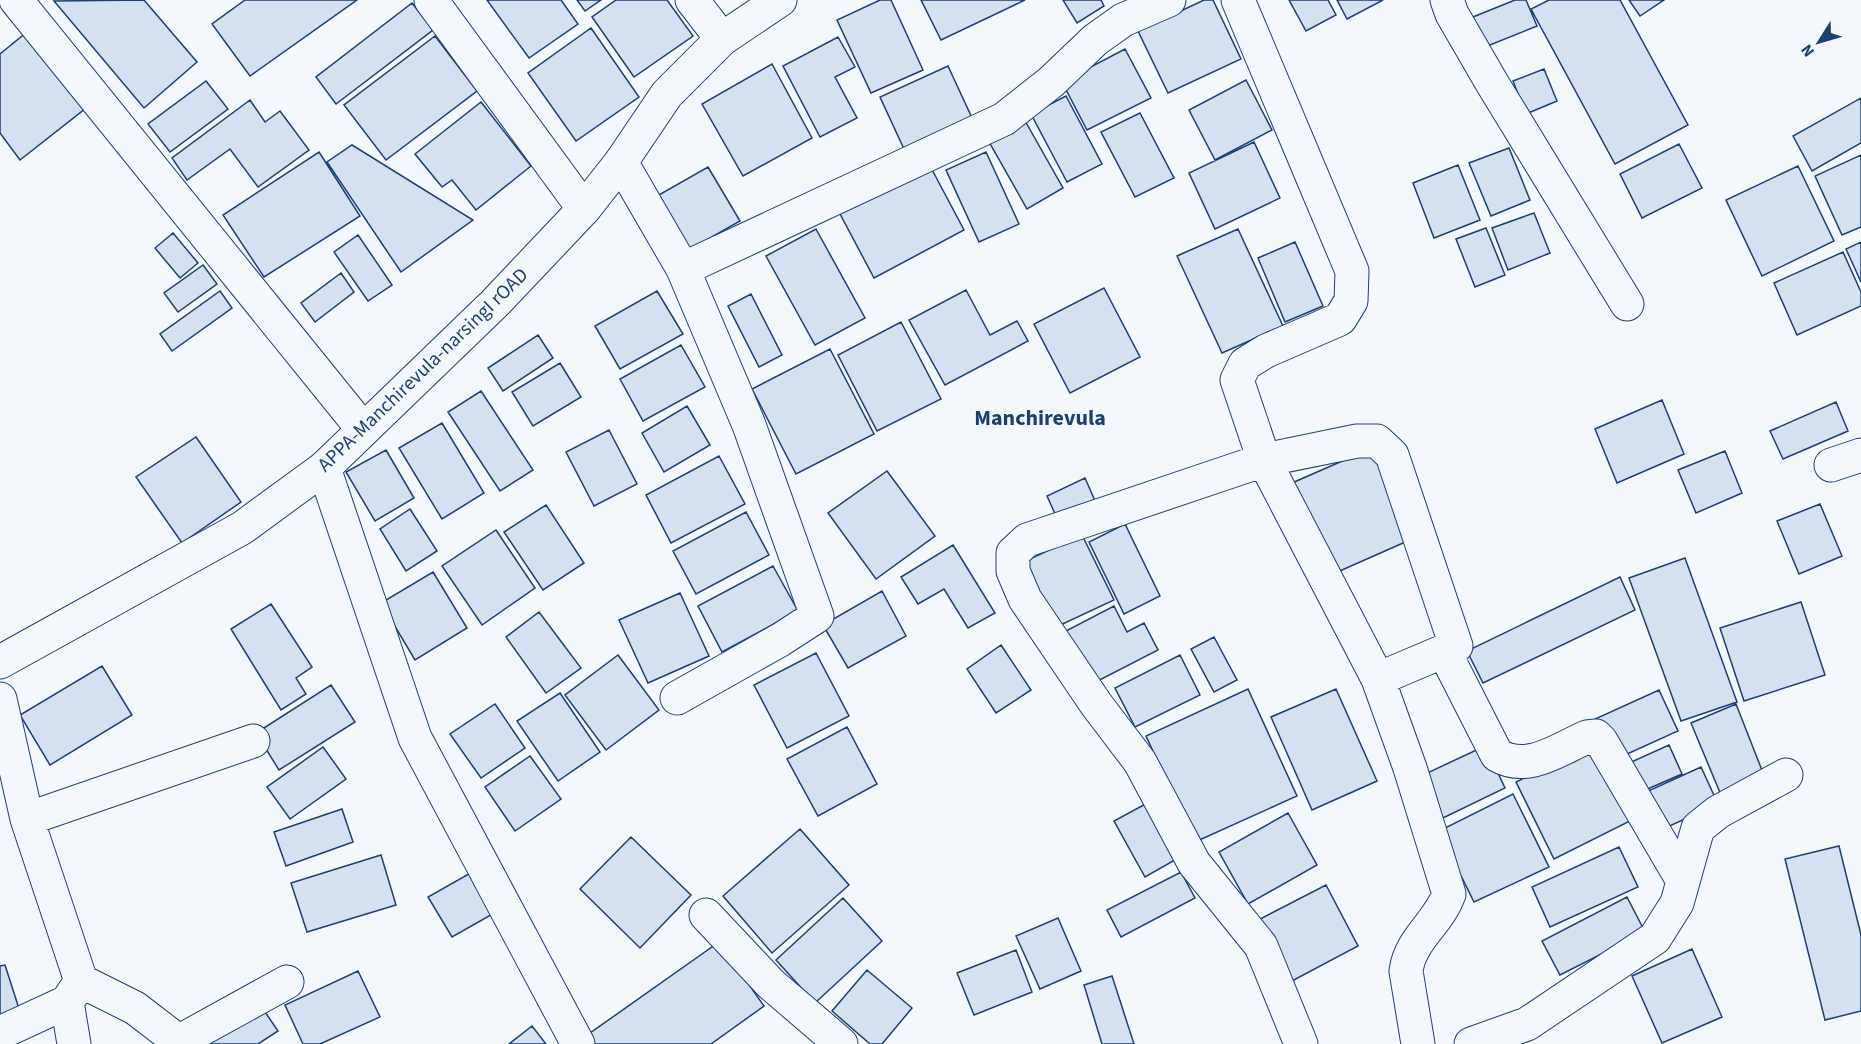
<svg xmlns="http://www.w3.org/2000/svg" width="1861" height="1044" viewBox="0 0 1861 1044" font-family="'Source Sans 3',sans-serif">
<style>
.building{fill:#d5e0f0;stroke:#1d3f73;stroke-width:1.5}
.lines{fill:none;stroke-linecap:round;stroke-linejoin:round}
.minor-casing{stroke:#1d3f73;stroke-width:35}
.tertiary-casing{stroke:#1d3f73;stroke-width:35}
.minor{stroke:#f4f7fb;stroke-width:33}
.tertiary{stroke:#f4f7fb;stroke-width:33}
.labels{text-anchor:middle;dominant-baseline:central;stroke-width:4.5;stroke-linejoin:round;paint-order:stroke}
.street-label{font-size:20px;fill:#1d3f73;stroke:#f4f7fb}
.quarter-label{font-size:22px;font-weight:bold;fill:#1d3f73;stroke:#f4f7fb}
</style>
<rect width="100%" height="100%" fill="#f4f7fb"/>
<path class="building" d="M144,0L197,62L144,108L54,1Z
M245,0H357L250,76L212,24Z
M487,0H561L578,24L529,58Z
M577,0H601L585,11Z
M616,0H667L693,36L634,77L592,17Z
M880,0H891L923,70L871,93L837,20Z
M921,0H1025L941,40Z
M1063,0H1101L1104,6L1077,23Z
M1204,0H1213L1241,59L1168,93L1138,31Z
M1289,0H1328L1336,15L1306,31Z
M1337,0H1383L1347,19Z
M1515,0H1526L1537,26L1475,51L1463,21Z
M1549,0H1620L1688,125L1615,164L1531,9Z
M1629,0H1664L1640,16Z
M412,3L433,30L336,104L316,77Z
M591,28L639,97L576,141L528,73Z
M27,32L86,108L20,160L0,133V54Z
M435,36L477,91L386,160L344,105Z
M838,37L855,67L835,77L857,118L820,137L783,66Z
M1125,49L1151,98L1087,130L1062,82Z
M772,64L812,138L743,176L702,104Z
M948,66L972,118L904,149L880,97Z
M1544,69L1557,101L1526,114L1513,81Z
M1246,80L1272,130L1215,160L1189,110Z
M206,81L228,109L170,152L148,124Z
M1066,96L1102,164L1067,182L1031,114Z
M1861,98V143L1812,171L1793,136Z
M250,100L265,122L280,111L309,150L258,187L230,149L187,180L172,158Z
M481,102L531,166L476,210L452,180L442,187L415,154Z
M1140,113L1174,178L1135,197L1101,132Z
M1024,119L1063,188L1027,209L988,140Z
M1254,142L1280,198L1215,229L1189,173Z
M1679,144L1702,188L1642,218L1620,174Z
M352,145L473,220L401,272L327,162Z
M1509,148L1530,200L1491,216L1469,163Z
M319,152L360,216L264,277L223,215Z
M986,152L1019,224L979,242L946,170Z
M1861,155V227L1842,235L1815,176Z
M929,164L964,230L874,278L839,212Z
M1458,165L1480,220L1434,238L1413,183Z
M1798,166L1834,241L1762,276L1726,200Z
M708,167L740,221L682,254L650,200Z
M1534,213L1550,253L1508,270L1492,228Z
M1486,228L1505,275L1475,287L1456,239Z
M816,229L865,318L815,345L766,256Z
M1238,229L1283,326L1222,353L1177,256Z
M173,233L198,263L180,278L155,248Z
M358,235L392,285L368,301L334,252Z
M1295,242L1323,306L1285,322L1258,258Z
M1861,242V282L1846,249Z
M1843,252L1861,292V306L1797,335L1774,283Z
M203,265L217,284L178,312L164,293Z
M341,273L354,292L315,322L301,303Z
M1104,288L1140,357L1070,393L1034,324Z
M966,290L990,335L1017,321L1028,341L945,385L909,320Z
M220,291L232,308L172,351L160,334Z
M657,291L683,334L620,369L595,326Z
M751,294L782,355L759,367L728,306Z
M901,322L941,399L877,431L838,355Z
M538,335L553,358L503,391L488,368Z
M681,345L705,387L643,421L620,379Z
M830,349L874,434L796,474L752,389Z
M560,363L581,397L533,426L512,392Z
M481,391L533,470L500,491L448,412Z
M1662,400L1684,454L1617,483L1595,429Z
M1836,402L1848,431L1783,459L1770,431Z
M687,406L710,445L664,472L642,433Z
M442,423L484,493L442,519L399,448Z
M609,430L637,484L594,506L566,452Z
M196,437L241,502L182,543L136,477Z
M1372,448L1412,539L1333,574L1292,483Z
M386,450L414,498L375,521L346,472Z
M1725,451L1742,493L1696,513L1678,470Z
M719,456L745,504L671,543L646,495Z
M887,471L935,536L876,579L828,513Z
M1085,478L1099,510L1061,527L1047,496Z
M1820,504L1842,556L1799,574L1777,521Z
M546,505L584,563L543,590L504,532Z
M410,509L437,551L406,571L380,529Z
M746,512L769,555L696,594L673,551Z
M1125,524L1160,596L1124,614L1089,542Z
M496,530L535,588L482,625L442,566Z
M1082,535L1114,600L1052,629L1021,563Z
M953,545L995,613L968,628L944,589L918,604L901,577Z
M1685,558L1737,702L1681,721L1629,578Z
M773,566L798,611L722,652L698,606Z
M433,572L467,628L415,660L381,603Z
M1620,577L1635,610L1483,683L1467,651Z
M882,591L906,636L848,668L823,625Z
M680,593L709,656L648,683L619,620Z
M1801,602L1825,675L1744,701L1720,628Z
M271,604L312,667L296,678L306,694L281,710L231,629Z
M1114,606L1127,632L1144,623L1158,650L1088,686L1062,633Z
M539,612L581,668L546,693L506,637Z
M1214,637L1237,680L1214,692L1191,649Z
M1001,645L1031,690L996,713L967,669Z
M816,653L849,716L787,748L754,685Z
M618,655L659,710L606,750L565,695Z
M1180,655L1200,695L1135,727L1115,688Z
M102,666L132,715L50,765L20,715Z
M331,685L355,722L279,770L256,733Z
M1248,689L1297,796L1195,842L1146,736Z
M1336,689L1377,781L1312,810L1271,717Z
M1659,690L1678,731L1614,760L1595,719Z
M560,693L600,752L558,781L517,721Z
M495,704L525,748L481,778L450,734Z
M1736,704L1765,778L1721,795L1691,723Z
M847,727L877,784L818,816L787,759Z
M1596,743L1634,819L1554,859L1516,782Z
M1669,745L1682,774L1643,791L1629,763Z
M1485,746L1505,788L1443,818L1423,775Z
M323,747L346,779L290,819L267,787Z
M530,756L561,799L515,831L485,787Z
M1701,767L1718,804L1663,829L1646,792Z
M1513,794L1549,867L1474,902L1439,831Z
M1151,801L1182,856L1145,877L1114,821Z
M342,809L353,842L286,866L274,832Z
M1288,813L1317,865L1248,904L1219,852Z
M800,829L849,885L772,953L723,896Z
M631,837L691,895L640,948L580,889Z
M1839,846L1861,935V1011L1825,1020L1785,859Z
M1619,847L1638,887L1550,927L1532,887Z
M381,855L396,905L307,932L291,883Z
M474,871L498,911L452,937L428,897Z
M1181,872L1195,898L1121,937L1107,910Z
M1326,885L1358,946L1292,981L1260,919Z
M1627,897L1645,932L1560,975L1542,941Z
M843,898L882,941L815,1003L776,960Z
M1058,918L1081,971L1040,989L1016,936Z
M719,942L764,1006L711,1044H587L583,1038Z
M1692,949L1722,1017L1662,1043L1632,976Z
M1016,950L1032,992L974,1015L957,973Z
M5,965L23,1021L0,1028V966Z
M867,970L912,1008L882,1044H870L832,1011Z
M358,971L380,1017L320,1044H303L285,1005Z
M1112,976L1134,1044H1102L1084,985Z
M261,1006L278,1031L258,1044H204Z
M532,1026L546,1044H509Z"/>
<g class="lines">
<g class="minor-casing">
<path id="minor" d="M16,0L362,428
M431,0L584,209
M692,0L722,39
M1238,0L1352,271L1351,301L1340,319L1266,351L1245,364L1237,380L1264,460L1378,679L1410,768L1449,894C1439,923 1410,939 1406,971L1418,1044
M1447,0L1452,14L1492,83L1627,304
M621,162L683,269L749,425L817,616L780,640L677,698
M683,269L1004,119L1051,82L1095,40L1123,20L1169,0
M1831,465L1861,455
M324,468L415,738L578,1044
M1444,651L1497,755C1528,773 1557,750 1587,737L1596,736L1601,741L1683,881
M0,699L27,819L81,981L67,1002L74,1044
M27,819L253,741
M706,915L771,984L841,1044
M81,981L135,1008L182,1044
M0,1033L67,1002
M180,1041L287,982
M1301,1044L1261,946L1194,863L1140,762L1096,704L1025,599L1013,571V553L1027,540L1264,460L1357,441H1377L1392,455L1456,646L1378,679
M1471,1044L1527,1024L1655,938L1677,903L1698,828L1718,812L1786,775"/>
</g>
<g class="tertiary-casing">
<path id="tertiary" d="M0,662L242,528L324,468L495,303L584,209L621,162L667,94L722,39L780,0"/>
</g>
<use href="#minor" class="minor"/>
<use href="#tertiary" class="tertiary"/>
</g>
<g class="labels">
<g class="street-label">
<text transform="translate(423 370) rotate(-44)">APPA-Manchirevula-narsingI rOAD</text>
</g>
<g class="quarter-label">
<text x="1040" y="418">Manchirevula</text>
</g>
</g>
<g transform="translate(1819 42) rotate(233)" stroke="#f4f7fb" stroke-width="4.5" paint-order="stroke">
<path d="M0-4.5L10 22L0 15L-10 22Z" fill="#1d3f73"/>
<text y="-9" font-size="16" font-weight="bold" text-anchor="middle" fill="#1d3f73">N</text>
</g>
</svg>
